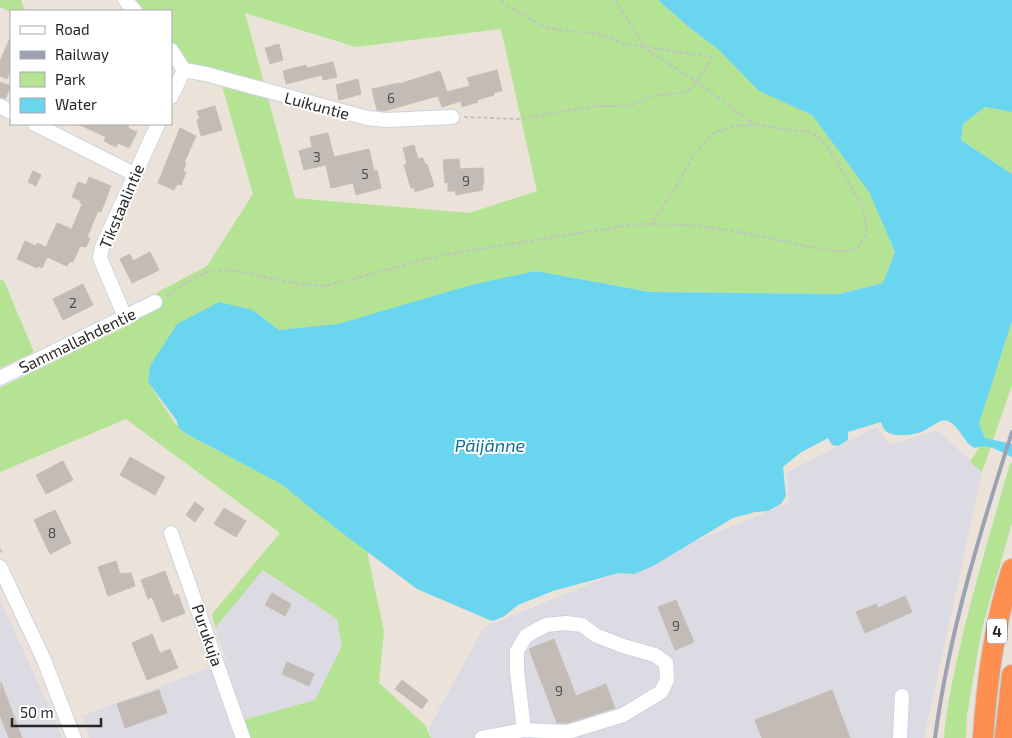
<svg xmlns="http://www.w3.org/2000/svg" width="1012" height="738" viewBox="0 0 1012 738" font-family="'Exo 2',sans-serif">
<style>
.industrial{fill:#dcdae3}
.green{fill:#b4e394;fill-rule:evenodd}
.water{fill:#69d5ef}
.building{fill:#c3bcb6;stroke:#c6beb3}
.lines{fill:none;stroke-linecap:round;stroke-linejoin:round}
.minor-casing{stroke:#ced3e2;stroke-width:16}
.highway-casing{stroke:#c3c3c3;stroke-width:22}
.path{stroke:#c3c3c3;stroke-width:2;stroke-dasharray:4 2.5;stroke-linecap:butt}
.minor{stroke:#fff;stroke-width:14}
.highway{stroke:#ff8f50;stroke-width:20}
.rail{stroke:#9ca1b3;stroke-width:4}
.labels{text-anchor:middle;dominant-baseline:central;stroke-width:4;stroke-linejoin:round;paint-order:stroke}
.number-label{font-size:14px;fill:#4f4d4c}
.shield{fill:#fff;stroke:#686868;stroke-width:1}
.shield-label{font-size:15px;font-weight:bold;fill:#282828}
.street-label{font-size:16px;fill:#282828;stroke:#fff}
.water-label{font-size:18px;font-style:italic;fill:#0b7298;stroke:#fff}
</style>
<rect width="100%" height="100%" fill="#ebe2d9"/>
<path class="industrial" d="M877,427L890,445L937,430L982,472L924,738H431L429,728L484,627L789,503L787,472Z
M263,570L337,619L342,646L314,703L237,722L242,738H89L82,716L227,661L215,628Z
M0,600L53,715L62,738H0Z"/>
<path class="green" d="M0,0H21L25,11L11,12L0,7Z
M117,0H658L690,28L719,50L759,90L812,115L869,192L895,252L883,283L839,294L650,292L536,271L334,325L279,330L253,310L150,366L148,382L174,422L185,433L281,484L367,551L384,632L379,683L425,725L431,738H251L244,720L315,700L342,646L337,619L263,570L215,628L212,614L280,533L126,419L0,472V388L133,323L160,304L156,293L207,266L253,194L222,86L187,78L171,56V11H128ZM245,13L356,47L501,29L537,191L469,213L295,198Z
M985,107L1012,112V174L961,140L963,124Z
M0,279L4,281L34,352L0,368Z
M1012,321V385L982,472L970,462L985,438L979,424Z
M1012,463V523L982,628L967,714L966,738H944C947,701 956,665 964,629C978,574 994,519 1010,464Z"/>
<path class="water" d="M658,0H1012V112L985,107L963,124L961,140L1012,174V321L979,424L985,438L1012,444V457C1001,452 987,442 975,448C963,443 961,427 948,421C941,417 928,430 921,432C913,435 905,435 897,435C887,434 884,431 881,422L848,432V440L838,446L832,445L828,438L800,453L783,467L786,496L781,504L768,511L755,512L733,518L653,566L634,574L619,573L553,591L518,605L503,617L492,621L417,589L337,529L281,484L185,433L178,427L177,421L148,382L150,366L177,324L219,302L253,310L279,330L338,324L471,285L536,271L650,292L839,294L883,283L895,252L869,192L812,115L759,91L719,50L690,28Z"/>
<path class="building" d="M11,36V69L7,79L0,76V61Z
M279,44L283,60L270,64L265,48Z
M333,62L337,77L323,80L322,75L286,84L283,71L306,65L307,68Z
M497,70L502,91L493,93L494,95L477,100L478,102L462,107L461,101L442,107L438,96L384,111L377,110L372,89L399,83V84L440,71L447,92L470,86L467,78Z
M358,79L361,94L339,100L336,85Z
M0,82L11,86L5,99L0,97Z
M215,106L222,130L201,136L197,120L200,119L197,111Z
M78,124H130L128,128L137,132L129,148L118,143L116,147L104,141L106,137Z
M180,128L196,136L184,163H186L183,171L186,172L181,185L177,184L174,190L158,183Z
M328,133L334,157L369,149L374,171L377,170L381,188L356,195L353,183L331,188L326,165L304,170L299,151L312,147L310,137Z
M414,145L418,159L423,158L425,165L427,164L434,186L415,192L414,188H411L404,165L407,164L403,148Z
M459,159L460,169L483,168L484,184H482L483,190L456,195L455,191H448V182L445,183L443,160Z
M33,171L41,175L36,186L28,182Z
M89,177L111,186L101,212L98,211L87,237L90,238L86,247L80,246L73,262L70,261L67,266L47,257L42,268L38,266L37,268L17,259L25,241L36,246L37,243L46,247L57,223L72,229L82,204L80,203L81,201L72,197L78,182L86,185Z
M150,252L159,270L132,283L120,259L130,254L133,261Z
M83,284L93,305L63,320L53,299Z
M130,457L165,477L155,495L120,475Z
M63,461L73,480L46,494L36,475Z
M195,502L204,509L195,522L186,515Z
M224,508L246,521L236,537L214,524Z
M55,510L71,543L50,554L34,520Z
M116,561L120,574L131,573L135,586L108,596L98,567Z
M165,571L174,596L178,594L185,613L162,622L152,597L148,599L141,580Z
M272,593L291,604L285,616L265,605Z
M905,596L912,612L865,633L856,612L876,604L878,608Z
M676,600L694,642L675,650L658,607Z
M152,634L160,653L170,649L178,668L147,680L132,643Z
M554,639L576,696L606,684L615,708L567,723H557L529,649Z
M287,662L314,674L309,686L282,674Z
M402,680L428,700L422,709L395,689Z
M1,682L22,738H9L0,715Z
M159,690L167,713L125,728L117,704Z
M832,690L850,738H762L755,720Z"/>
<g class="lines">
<g class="minor-casing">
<path id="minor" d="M125,0L135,11
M171,50L184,70L171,97
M184,70L206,74L367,118L387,120L452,117
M0,106L11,112
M35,124L134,174
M125,317L100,258L102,247L158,124
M0,378L155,302
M171,533L243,738
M0,567L44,660L74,738
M482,738L524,730L568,732L623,715L661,692L667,680L666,663L655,655L623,646L595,635L582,625L566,623L546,625L526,636L517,651V671L524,730
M900,738L902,696"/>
</g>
<g class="highway-casing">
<path id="highway" d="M983,738C987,681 994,623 1012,569
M1005,738L1012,675"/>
</g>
<path class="path" d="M615,0L646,49L697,82L754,124
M464,117L518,119L595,106H630L651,96L680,93L689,90L697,82L712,57L620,43C600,29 578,34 555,29C540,27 520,12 506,5L500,0
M166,296C180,288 197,273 214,271C237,268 261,277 284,281C298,284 312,285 326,286L442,255L636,224C664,224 693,224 721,229C758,235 795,244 832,251H847L859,247L867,232L863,207L835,159L819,137L807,131H796L754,124L734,126L712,134L694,154L678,184L651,224
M0,549L3,555"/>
<use href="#minor" class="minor"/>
<use href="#highway" class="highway"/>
<path class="rail" d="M935,738C949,633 980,532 1012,432"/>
</g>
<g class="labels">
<g class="number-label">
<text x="391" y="97">6</text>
<text x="317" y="156">3</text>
<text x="365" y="173">5</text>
<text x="466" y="180">9</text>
<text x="73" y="302">2</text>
<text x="52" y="532">8</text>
<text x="676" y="625">9</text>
<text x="559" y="690">9</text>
</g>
<rect class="shield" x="987" y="618.5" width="20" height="25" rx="4"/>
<g class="shield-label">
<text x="997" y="631">4</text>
</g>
<g class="street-label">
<text transform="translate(317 105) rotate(15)">Luikuntie</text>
<text transform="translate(121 206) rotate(-67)">Tikstaalintie</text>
<text transform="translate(77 340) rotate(-26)">Sammallahdentie</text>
<text transform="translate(208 635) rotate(71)">Purukuja</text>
</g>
<g class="water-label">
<text x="490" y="445">Päijänne</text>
</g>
</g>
<rect x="10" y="10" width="162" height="115" fill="#ffffff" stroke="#a9a9a9"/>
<rect x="20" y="26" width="25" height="8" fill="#ffffff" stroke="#a9a9a9"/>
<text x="55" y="35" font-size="15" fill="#282828">Road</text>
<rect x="20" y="51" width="25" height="8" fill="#9ca1b3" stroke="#a9a9a9"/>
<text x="55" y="60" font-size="15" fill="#282828">Railway</text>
<rect x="20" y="72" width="25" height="15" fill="#b4e394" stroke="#a9a9a9"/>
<text x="55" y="85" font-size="15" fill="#282828">Park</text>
<rect x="20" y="98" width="25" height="15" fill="#69d5ef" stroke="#a9a9a9"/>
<text x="55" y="110" font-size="15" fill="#282828">Water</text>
<path d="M12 718v8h89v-8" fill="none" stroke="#282828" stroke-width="2.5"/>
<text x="20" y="718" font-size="15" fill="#282828" stroke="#ffffff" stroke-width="4" paint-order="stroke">50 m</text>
</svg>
